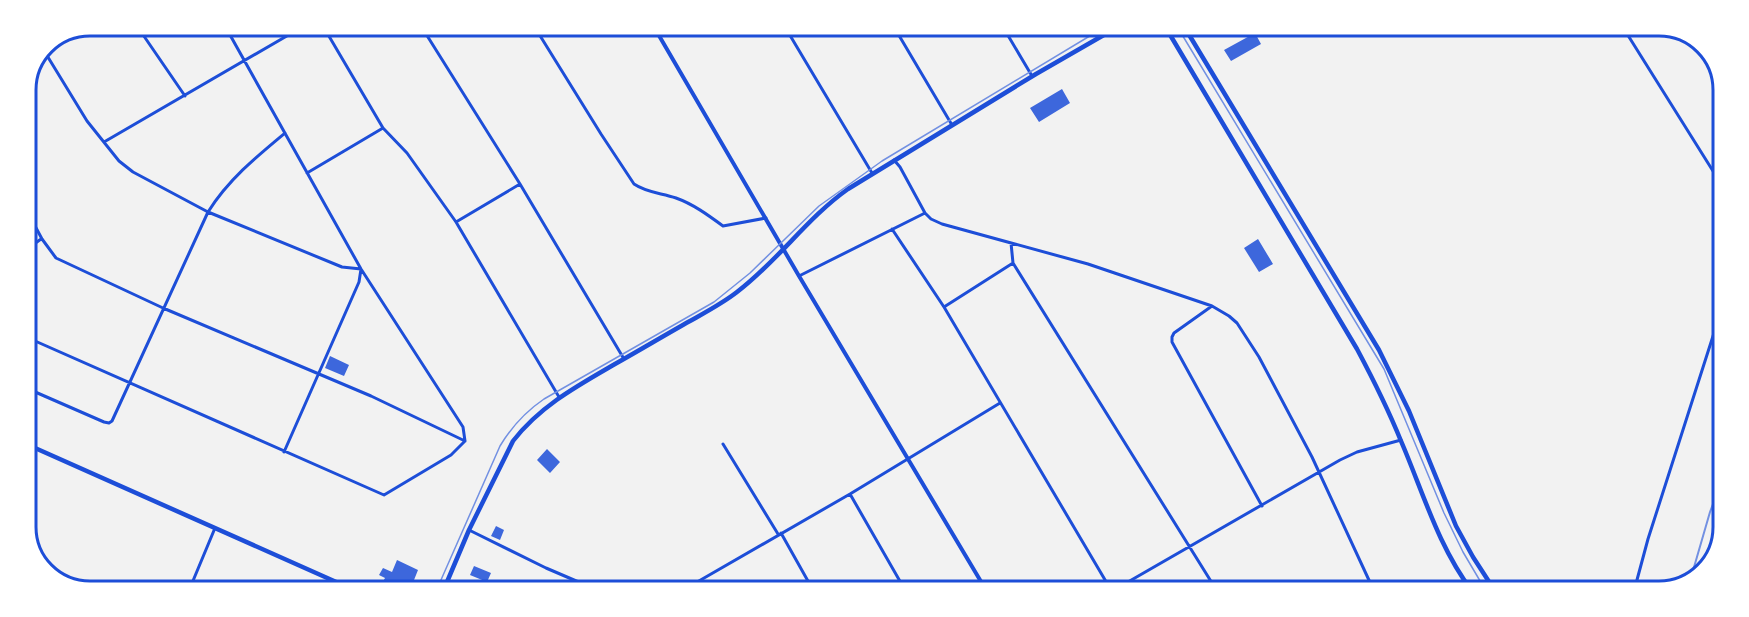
<svg xmlns="http://www.w3.org/2000/svg" width="1749" height="617" viewBox="0 0 1749 617" font-family="'PT Sans Narrow',sans-serif">
<style>
.building{fill:#3d67dc}
.lines{fill:none;stroke-linecap:round;stroke-linejoin:round}
.minor{stroke:#1d4ed8;stroke-width:3}
.tertiary{stroke:#1d4ed8;stroke-width:4}
.secondary{stroke:#1d4ed8;stroke-width:4.5}
.tram{stroke:#7290e2;stroke-width:1.5}
.rail{stroke:#7290e2;stroke-width:2}
.rim{fill:none;stroke:#1d4ed8;stroke-width:3}
</style>
<rect width="100%" height="100%" fill="#f2f2f2"/>
<path class="building" d="M1255,33L1261,44L1231,61L1224,50Z
M1062,89L1070,103L1039,122L1030,108Z
M1258,239L1273,264L1259,272L1244,248Z
M330,356L349,365L344,376L325,368Z
M547,449L560,462L550,473L537,460Z
M496,526L504,530L500,540L491,536Z
M397,560L418,570L414,580L418,582L415,589H389L381,585L385,578L379,575L383,568L392,572Z
M474,566L491,573L487,582L470,575Z"/>
<g class="lines">
<path class="minor" d="M137,26L185,96
M225,26L361,269L463,427L465,441
M323,26L383,128L407,153L456,222L559,397
M421,26L520,184L624,359
M534,26L601,134L634,184C647,193 662,193 676,198C693,204 708,215 723,226L766,218
M785,27L872,173
M894,27L952,125
M1003,27L1032,76
M1624,29L1723,187
M43,49L87,121L119,161L133,172L208,212L342,267L361,269L359,282L284,452
M104,142L304,26
M894,160L900,167L925,213
M307,173L383,128
M26,209L42,239L56,258L163,308L371,396L465,441
M456,222L520,184
M892,229L944,307L1111,590
M1011,243L1013,263L1217,591
M26,250L41,239
M799,276L925,213L931,219L942,224L1088,264L1212,306L1229,316L1237,323L1259,357L1312,457L1374,591
M1212,306L1174,333L1172,337V342L1262,506
M944,307L1013,263
M26,337L384,495L451,455L465,441
M26,388L104,422L109,423L112,421L208,212C228,180 256,157 285,133
M723,444L778,534
M850,494L905,590
M469,530L546,568L595,589
M781,533L813,590
M190,588L215,528
M685,589L850,494L1000,403
M1114,590L1340,460L1357,452L1401,440
M1634,591L1648,539L1722,308"/>
<path class="tertiary" d="M654,27L799,276L986,590"/>
<path class="secondary" d="M1166,28L1357,349C1373,379 1388,409 1401,441C1423,492 1438,546 1472,591
M1185,28L1379,350L1409,411L1456,526L1473,557L1495,591
M26,444L352,589
M444,589L469,530L513,441C540,406 577,386 615,364C640,350 665,335 690,321C706,312 723,303 737,292C778,261 807,218 848,189L1036,74L1116,28"/>
<path class="tram" d="M1178,28L1384,369L1444,513L1463,552L1486,591
M437,589L500,446C512,426 525,412 544,399L714,302L750,273L819,206L882,161L1103,28"/>
<path class="rail" d="M1690,581L1710,512L1721,483"/>
</g>
<path d="M0 0H1749V617H0ZM90 36H1659A54 54 0 0 1 1713 90V527A54 54 0 0 1 1659 581H90A54 54 0 0 1 36 527V90A54 54 0 0 1 90 36Z" fill="#fff" fill-rule="evenodd"/>
<path class="rim" d="M90 36H1659A54 54 0 0 1 1713 90V527A54 54 0 0 1 1659 581H90A54 54 0 0 1 36 527V90A54 54 0 0 1 90 36Z"/>
</svg>
